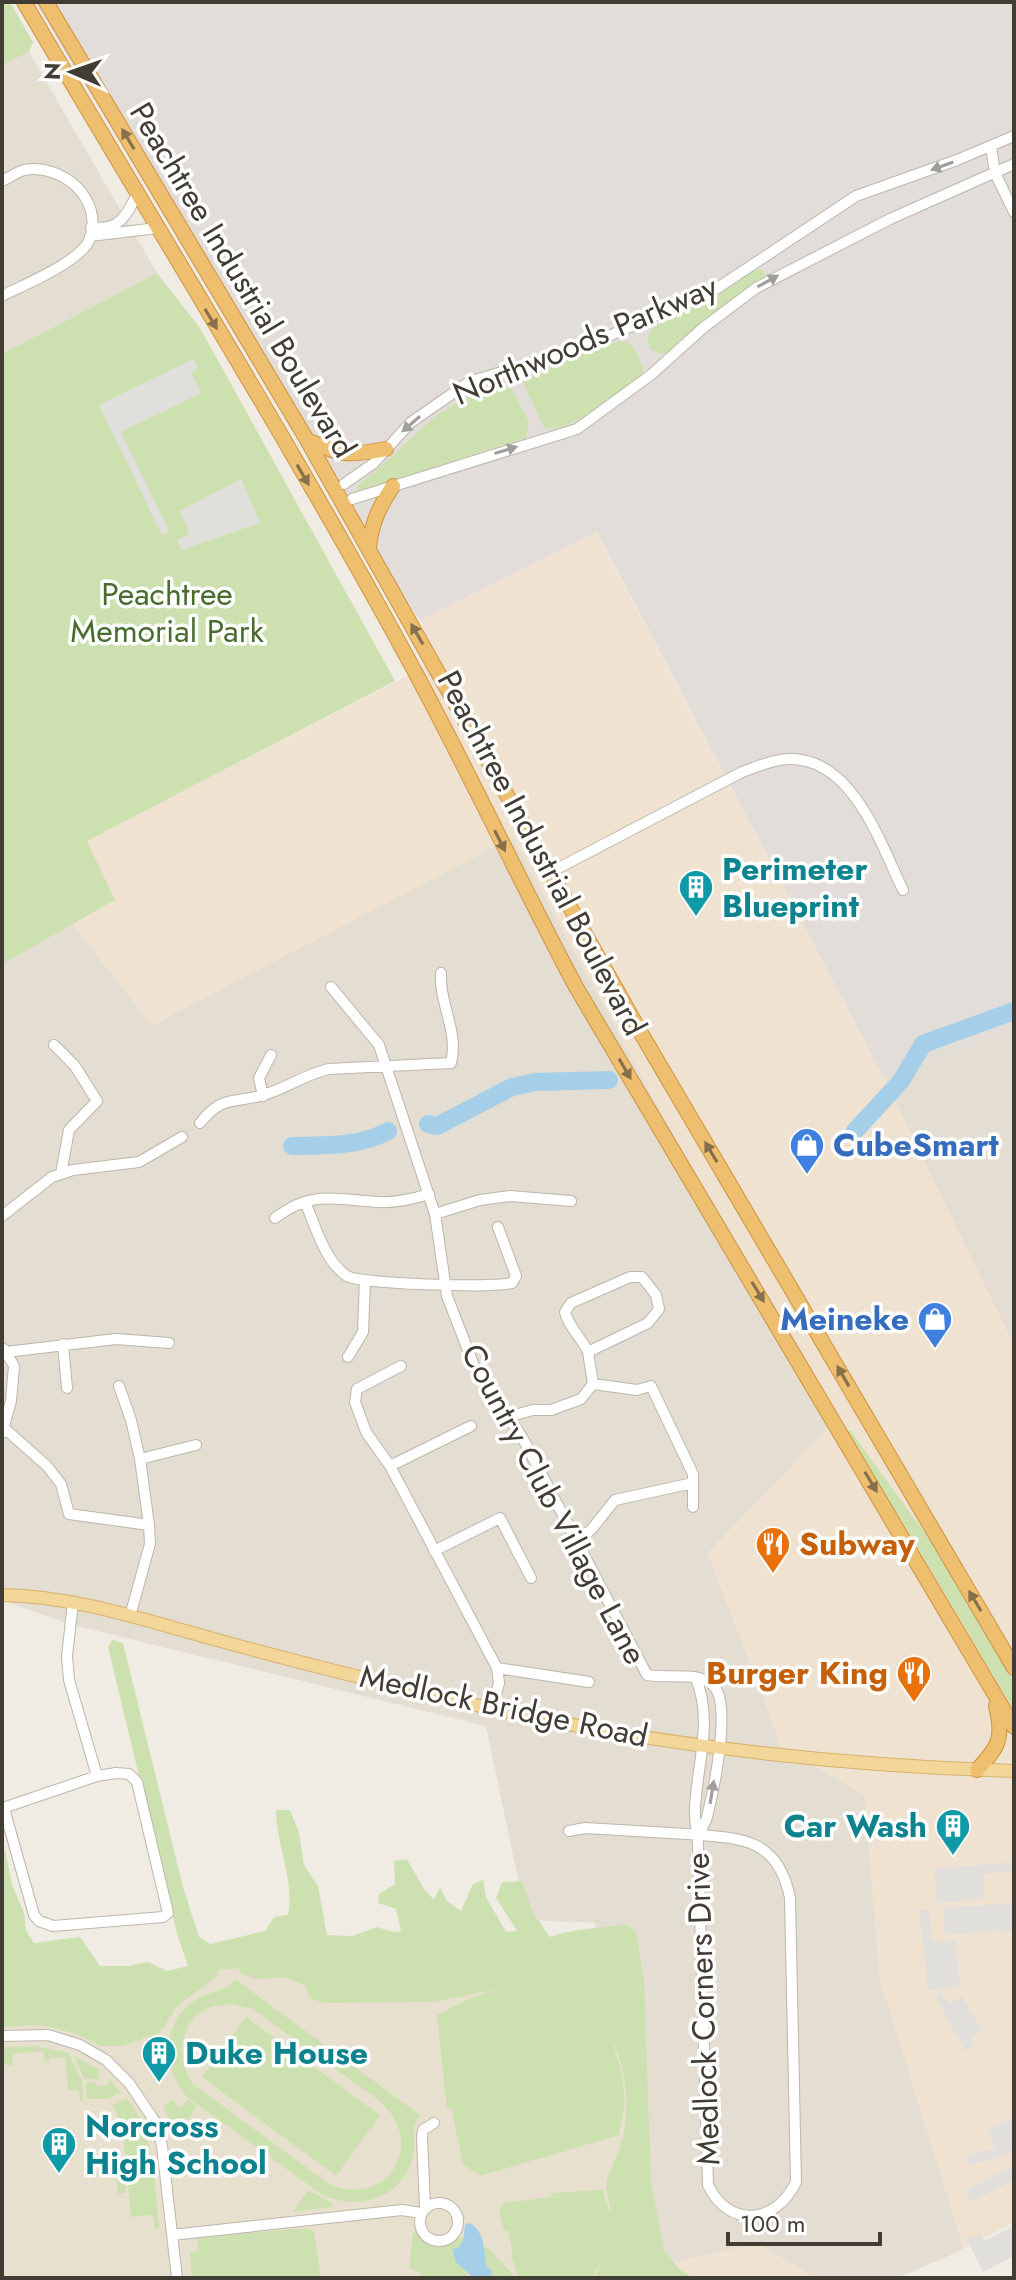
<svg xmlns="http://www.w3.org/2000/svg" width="1016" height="2280" viewBox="0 0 1016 2280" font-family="Jost,sans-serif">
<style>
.residential{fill:#e3ddd2}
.commercial{fill:#f0e2d0}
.industrial{fill:#e2ddd9}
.education{fill:#e8e0cf}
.green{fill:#cde1b0;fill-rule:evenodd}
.parking{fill:#e1dfdc}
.water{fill:#a5cfe8}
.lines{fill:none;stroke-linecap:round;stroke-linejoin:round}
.river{stroke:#a5cfe8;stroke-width:18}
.minor-casing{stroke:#bdb6aa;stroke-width:12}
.major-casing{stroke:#d6b26b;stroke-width:14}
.highway-casing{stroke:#cc9341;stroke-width:16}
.minor{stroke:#fff;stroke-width:10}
.major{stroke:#f3d699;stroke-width:12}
.highway{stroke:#efbf70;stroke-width:14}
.oneway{fill:#87704c}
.oneway2{fill:#a09e9a}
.labels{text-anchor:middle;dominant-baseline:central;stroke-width:7;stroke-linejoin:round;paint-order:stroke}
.street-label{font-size:32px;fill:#413c34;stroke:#fff}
.park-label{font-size:32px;fill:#486c2e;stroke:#fff}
.culture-label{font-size:32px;font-weight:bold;fill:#0d838f;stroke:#fff;text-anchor:start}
.shop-label{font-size:32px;font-weight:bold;fill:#366cbe;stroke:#fff;text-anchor:start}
.food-label{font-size:32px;font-weight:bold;fill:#c56008;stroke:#fff;text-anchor:start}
</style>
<rect width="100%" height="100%" fill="#f0ece4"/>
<path class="residential" d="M29,52L157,273L2,354V65Z
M512,837L675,1137L840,1416L708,1553L782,1748L865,1795L880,1979L964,2249L898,2278H815L758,2243L636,2272L595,1923L522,1920L518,1879L486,1726L69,1624L2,1600V964L72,923L152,1025Z
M1014,1028V1346L884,1078Z"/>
<path class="commercial" d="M596,532L884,1078L1014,1346V2222L964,2249L880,1979L865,1795L782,1748L708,1553L839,1416L675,1137L512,838L151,1025L72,923L115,900L87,841L436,661L420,620Z
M758,2243L815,2278H628L637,2272Z"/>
<path class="industrial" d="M35,2H1014V1028L884,1078L597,532L420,620L334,497Z"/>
<path class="education" d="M220,1965L559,1972L625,2052L636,2272L628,2278H2V2002Z"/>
<path class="green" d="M2,2H10L33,42L29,52L2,65Z
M759,269L764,271L765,280L668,353L660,354L650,349L647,337L655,326L718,295L751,271Z
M157,273L200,328L395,681L87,841L115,900L2,964V354Z
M618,341C635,341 638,355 644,370C639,387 576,425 558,428C553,429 549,427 544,427L523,383L529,371Z
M502,386L512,389L529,422L526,438L358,491L357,488L362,482C410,446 436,399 502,386Z
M850,1430L927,1536L1014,1681V1710L905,1526L871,1477L846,1433Z
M112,1640L123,1643L183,1887L199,1937L210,1944L265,1931L274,1917L288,1915C295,1882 276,1844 276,1810H290L299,1833L304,1865L318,1886L327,1935L352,1936L377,1927L393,1932L401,1931L396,1909L378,1903L379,1894L395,1884L394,1861L407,1859L424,1889L434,1900L440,1887L447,1901L461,1911L473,1884L483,1880L486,1897L506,1932L517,1931L496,1898L502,1882L522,1881L533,1913L550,1937C573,1928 600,1929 625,1924L636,1931L644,1982L651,2181L664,2250L678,2268L694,2278H594L605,2257L591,2278H519L511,2256L513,2253L508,2231H504L499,2210L504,2203L551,2197L552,2193L602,2190L611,2216C611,2203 604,2192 607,2179C611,2165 620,2152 623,2137C630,2105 626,2066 611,2037L621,2069L625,2101L619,2135L480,2176L463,2164L451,2108L447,2109L437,2015L471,1998L494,1990L433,2002L324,2003L309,1998L306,1986L286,1977L257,1979L241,1974L239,1968L218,1970L217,1976L176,2007L164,2027L157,2034L122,2046H101L74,2033L40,2025L2,2027V1836L12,1884L24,1913L26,1930L34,1943L80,1937L100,1966H128L148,1962L167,1971L188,1966L177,1934L108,1647Z
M235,1979L420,2115C409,2132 417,2139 413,2157C402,2199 358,2212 321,2194L187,2097C161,2068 161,2021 197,1999C213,1989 222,1995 235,1979ZM232,2004L252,2009L376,2098C430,2140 389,2210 329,2184L193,2084C175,2058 179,2018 212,2007C218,2005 226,2005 232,2004Z
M246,2017L380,2115L336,2176L202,2077Z
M36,2046L68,2053L82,2080L83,2101H80L78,2090H68L65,2057L50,2058L49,2061L45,2062L43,2051L12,2054L13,2066L2,2063V2047Z
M74,2056L98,2069L99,2079H84Z
M109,2079L121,2092L107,2099H87L86,2082H94L97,2086L109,2085Z
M126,2098C156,2132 154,2183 159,2226L157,2229H155L153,2215L131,2217L122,2125L112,2105Z
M172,2100L180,2108L188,2100L197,2106L181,2129L175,2132L163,2106Z
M122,2157L126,2193L118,2194L114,2158Z
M308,2190L332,2203V2207L293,2212Z
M307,2228L314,2232L321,2278H192L190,2252L199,2251L197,2237Z
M413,2232C421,2235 427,2243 435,2245C445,2247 451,2239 459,2238C485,2236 501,2263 516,2278H476L474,2273L464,2271L469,2278H420L419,2272L409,2269Z"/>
<path class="parking" d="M193,359L198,368L191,372L201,393L121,432L169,531L162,535L99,405Z
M241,479L260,523L181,550L177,540L190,534L180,511Z
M953,1815L957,1847L948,1848L944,1816Z
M1013,1862L1014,1871L983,1874L985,1899L937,1903L934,1869Z
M1014,1903V1930L945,1935L943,1908Z
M929,1909L932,1942L955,1940L960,1987L928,1990L919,1910Z
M942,1992L949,2004L962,1996L982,2031L970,2038L974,2045L965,2051L935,1996Z
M1014,2117V2150L997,2158L969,2165L968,2156L995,2148L987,2130Z
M1014,2166V2180L971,2202L965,2191Z
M1014,2226V2256L983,2272L967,2239L979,2233L984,2241Z"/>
<path class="water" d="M470,2223C485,2232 484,2250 486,2266L492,2271L491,2278H473L456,2262L452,2249L458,2248L463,2241L465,2224Z"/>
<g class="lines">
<path class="river" d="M428,1124L437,1126L512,1087L535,1082L609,1080
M854,1132L901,1081L923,1044L1014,1011
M292,1146C324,1145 360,1147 388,1131"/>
<g class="minor-casing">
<path id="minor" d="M991,147L995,173L1014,212
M2,181C9,178 17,172 24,170C63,163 103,199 90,238C83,261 23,285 2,296
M91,227C119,231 126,217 137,194
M90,236L157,228
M344,484L374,463L410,423L469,382L586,346L716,289L856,196L957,160L1014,136
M352,499L577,429L652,374L703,328L756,288L890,219L1014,164
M549,873L742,772C761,765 781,756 801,760C856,768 882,847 903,890
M331,987L379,1045L435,1214L447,1296L476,1371L522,1437L647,1675C666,1679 698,1671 713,1685C732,1703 714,1788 708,1813C707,1821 702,1828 698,1835
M263,1096L259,1078L271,1055
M200,1123C223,1094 234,1104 263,1095C286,1089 305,1074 329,1069L451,1063C459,1031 439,1004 441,973
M61,1174L73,1170L139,1162L182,1137
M305,1202C315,1225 325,1262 347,1276C359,1284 494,1288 512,1283L516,1276L498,1227
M435,1214L480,1200L510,1196L571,1201
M2,1216L52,1177L61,1174L69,1130L97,1101L75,1066L54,1045
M275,1218C313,1189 336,1200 379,1202C397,1203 413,1199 429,1194
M630,1277H642L656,1295L659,1309L648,1323L588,1352C581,1337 569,1328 565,1312L571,1303Z
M63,1344L67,1388
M6,1352L116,1339L169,1343
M588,1352L593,1384
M348,1357L363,1332L365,1280
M401,1366L357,1389L355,1402L366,1432L390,1466L497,1668L499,1683L492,1709
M119,1386L131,1420L140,1459L149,1525L150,1544L130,1616
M508,1417L533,1410H551L581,1399L593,1384L637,1390L651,1386L693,1474V1507
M4,1428L47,1466L61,1484L69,1514L149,1525
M2,1433L11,1401L14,1366L4,1349
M140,1459L196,1445
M390,1466L471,1426
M577,1539L591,1530L615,1500L693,1483
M434,1551L500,1518L531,1578
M73,1603L67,1656L69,1680L97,1776
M497,1668L589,1682
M116,1773L129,1774L137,1782L168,1913L163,1917L53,1926L39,1921L34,1915L5,1812L6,1807L97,1776Z
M569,1831L585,1828L687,1834C740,1838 778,1837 790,1898L796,2182C776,2224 729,2229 708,2185L698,1846C698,1833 694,1821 695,1808C697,1764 714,1718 695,1677
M2,2036L48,2035L80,2045L106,2060L129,2083L156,2123L162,2146L177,2278
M420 2222a19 19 0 1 1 38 0a19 19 0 1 1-38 0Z
M425,2207L422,2137L423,2130L434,2123
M172,2235L402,2210L421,2213"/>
</g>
<g class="major-casing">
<path id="major" d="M2,1595C77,1596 150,1622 221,1641C293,1661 366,1679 438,1696C626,1742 821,1765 1014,1771"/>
</g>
<g class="highway-casing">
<path id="highway" d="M24,2C154,224 291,443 414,670C470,774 520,882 576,987L1014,1727
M46,2L307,440L642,1035L1014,1668
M307,440C341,456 349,456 386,449
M369,549C371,524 379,507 393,486
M977,1770C999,1746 1004,1739 996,1706"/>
</g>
<use href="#minor" class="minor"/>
<use href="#major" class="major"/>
<use href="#highway" class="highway"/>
</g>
<defs><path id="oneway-solid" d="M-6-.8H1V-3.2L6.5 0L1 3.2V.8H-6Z" transform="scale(2)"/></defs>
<g class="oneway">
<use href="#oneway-solid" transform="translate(128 139) rotate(-121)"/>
<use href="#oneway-solid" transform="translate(211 319) rotate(59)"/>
<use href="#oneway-solid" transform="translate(303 475) rotate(60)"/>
<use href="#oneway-solid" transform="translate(417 634) rotate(-120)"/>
<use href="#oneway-solid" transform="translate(500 841) rotate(63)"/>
<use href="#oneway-solid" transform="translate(625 1069) rotate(60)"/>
<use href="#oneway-solid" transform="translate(711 1152) rotate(-121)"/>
<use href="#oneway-solid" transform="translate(758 1292) rotate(59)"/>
<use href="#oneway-solid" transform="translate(843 1376) rotate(-120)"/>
<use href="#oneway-solid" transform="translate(871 1482) rotate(59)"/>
<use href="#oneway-solid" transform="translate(975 1601) rotate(-121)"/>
</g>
<g class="oneway2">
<use href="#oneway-solid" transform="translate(942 166) rotate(160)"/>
<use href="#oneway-solid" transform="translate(768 281) rotate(-29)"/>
<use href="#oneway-solid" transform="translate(411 424) rotate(139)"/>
<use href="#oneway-solid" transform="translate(506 450) rotate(-17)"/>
<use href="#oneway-solid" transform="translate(712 1792) rotate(-81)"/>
</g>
<defs>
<g id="building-pin" transform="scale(1.8)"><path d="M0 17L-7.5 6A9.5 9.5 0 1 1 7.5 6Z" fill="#0f9aa8" stroke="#fff"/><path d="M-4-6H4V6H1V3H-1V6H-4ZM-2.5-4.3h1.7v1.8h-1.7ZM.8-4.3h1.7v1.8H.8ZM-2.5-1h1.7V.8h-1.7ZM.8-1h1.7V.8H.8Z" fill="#fff"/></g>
<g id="shop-pin" transform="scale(1.8)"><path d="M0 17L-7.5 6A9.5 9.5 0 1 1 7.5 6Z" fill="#3f7fe0" stroke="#fff"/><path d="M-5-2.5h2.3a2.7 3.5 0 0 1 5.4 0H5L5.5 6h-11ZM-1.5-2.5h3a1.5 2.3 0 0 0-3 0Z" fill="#fff"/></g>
<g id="restaurant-pin" transform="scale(1.8)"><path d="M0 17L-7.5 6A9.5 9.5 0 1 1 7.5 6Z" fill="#e8710a" stroke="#fff"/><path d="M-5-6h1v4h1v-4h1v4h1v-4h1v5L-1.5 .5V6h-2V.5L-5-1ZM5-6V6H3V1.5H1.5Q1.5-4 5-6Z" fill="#fff"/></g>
</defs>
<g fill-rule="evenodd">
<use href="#building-pin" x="696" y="887"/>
<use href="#shop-pin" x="807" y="1145"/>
<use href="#shop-pin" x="935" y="1319"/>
<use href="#restaurant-pin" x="773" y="1544"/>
<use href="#restaurant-pin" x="914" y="1673"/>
<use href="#building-pin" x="953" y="1826"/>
<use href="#building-pin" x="159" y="2053"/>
<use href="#building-pin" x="59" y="2144"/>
</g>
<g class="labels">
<g class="street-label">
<text transform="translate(243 280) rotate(59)">Peachtree Industrial Boulevard</text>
<text transform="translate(585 340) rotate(-23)">Northwoods Parkway</text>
<text transform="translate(542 853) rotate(62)">Peachtree Industrial Boulevard</text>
<text transform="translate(554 1504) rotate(62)">Country Club Village Lane</text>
<text transform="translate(504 1706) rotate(12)">Medlock Bridge Road</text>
<text transform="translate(703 2009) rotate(-92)">Medlock Corners Drive</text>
</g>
<g class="park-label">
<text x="167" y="594">Peachtree<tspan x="167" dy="37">Memorial Park</tspan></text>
</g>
<g class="culture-label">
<text x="722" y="869">Perimeter<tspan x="722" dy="37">Blueprint</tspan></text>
<text x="927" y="1826" text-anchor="end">Car Wash</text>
<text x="185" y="2053">Duke House</text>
<text x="85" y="2126">Norcross<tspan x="85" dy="37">High School</tspan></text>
</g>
<g class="shop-label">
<text x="833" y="1145">CubeSmart</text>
<text x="909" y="1319" text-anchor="end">Meineke</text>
</g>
<g class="food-label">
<text x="799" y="1544">Subway</text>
<text x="888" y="1673" text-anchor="end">Burger King</text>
</g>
</g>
<rect width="1016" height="2280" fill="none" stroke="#413c34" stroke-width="8"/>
<g transform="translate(72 72) rotate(272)" stroke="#ffffff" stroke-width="6" paint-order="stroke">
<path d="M0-6L14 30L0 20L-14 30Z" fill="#413c34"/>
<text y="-12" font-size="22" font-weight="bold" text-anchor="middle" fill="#413c34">N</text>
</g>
<path d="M728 2232v12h152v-12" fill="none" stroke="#413c34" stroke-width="4"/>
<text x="740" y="2232" font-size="24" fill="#413c34" stroke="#ffffff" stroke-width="6" paint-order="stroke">100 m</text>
</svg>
